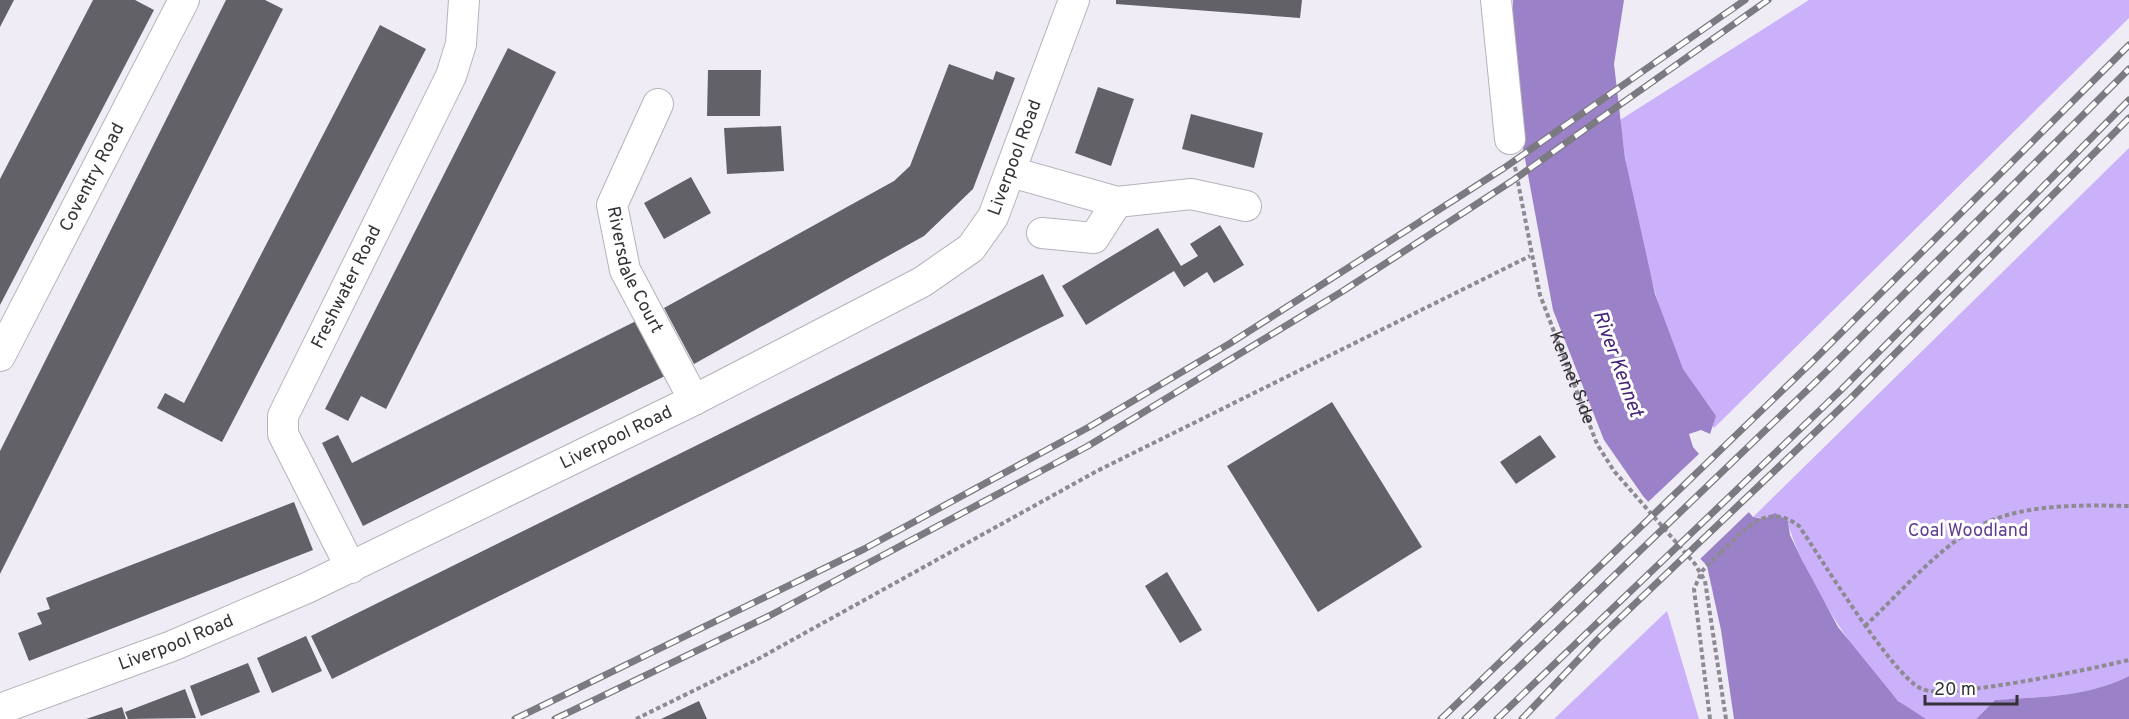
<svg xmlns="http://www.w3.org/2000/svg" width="2129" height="719" viewBox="0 0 2129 719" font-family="Overpass,sans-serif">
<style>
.forest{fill:#cab1fa}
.water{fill:#9b82c8}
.pier{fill:#efecf5}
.building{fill:#636168}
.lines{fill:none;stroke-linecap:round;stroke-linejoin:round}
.minor-casing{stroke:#b5b3bb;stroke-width:32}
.path{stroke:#8d8b91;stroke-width:4;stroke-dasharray:4.5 3;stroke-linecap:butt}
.minor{stroke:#fff;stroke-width:30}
.rail-casing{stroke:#7b7a80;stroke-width:7}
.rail{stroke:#fff;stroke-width:4.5;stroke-dasharray:14;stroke-linecap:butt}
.path-bridge{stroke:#8d8b91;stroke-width:4;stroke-dasharray:4.5 3;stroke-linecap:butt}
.labels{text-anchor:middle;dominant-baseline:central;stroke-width:6;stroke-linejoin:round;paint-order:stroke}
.street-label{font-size:18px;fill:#333236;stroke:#fff}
.park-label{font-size:18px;fill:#5f3c90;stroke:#fff}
.water-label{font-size:20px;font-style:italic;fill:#472376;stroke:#fff}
</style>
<rect width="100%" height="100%" fill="#efecf5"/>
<path class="forest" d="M1809,0H2129V18L1714,428L1671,349L1633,213L1620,120Z
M2129,148V676C2088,697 2040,697 1995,700L1976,719C1962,719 1939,719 1925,719C1880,703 1796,567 1788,521L1753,517Z
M1667,611L1699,719H1554Z"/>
<path class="water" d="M1513,0H1624L1614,64L1625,158L1655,294L1683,369L1716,416L1710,434L1701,430L1689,434L1693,447L1753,517L1764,519L1775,513L1788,521L1790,535L1802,560L1838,627L1898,701L1926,719H1734L1721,630L1707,566L1643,496L1604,440L1553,310L1521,137L1511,54Z
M2129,676V719H1976L1995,700C2040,697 2088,697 2129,676Z"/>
<path class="pier" d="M1701,452L1751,510L1698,561L1646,504Z"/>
<path class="building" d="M0,0H14L0,27Z
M93,0H135L154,10L0,305V179Z
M226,0H265L283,9L0,574V451Z
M1116,0H1302L1300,18L1116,4Z
M380,25L426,49L222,442L157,408L165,393L184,403Z
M508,48L556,72L386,409L361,396L348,421L325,409Z
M949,64L993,80L996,71L1015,78L973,189L924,236L694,364L664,308L894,181L910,166Z
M708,70H761L760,116H707Z
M1098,87L1134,99L1111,166L1075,153Z
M1191,114L1263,133L1254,168L1182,149Z
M781,126L784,171L727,174L724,128Z
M691,177L711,213L664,239L644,203Z
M1220,225L1244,265L1214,283L1207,272L1184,287L1174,271L1086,325L1062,286L1158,228L1181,266L1198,256L1190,244Z
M1043,274L1064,316L332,679L311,636Z
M642,318L669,374L363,526L322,443L338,435L352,463Z
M1332,402L1422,547L1318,612L1227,466Z
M1540,435L1556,457L1516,484L1500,462Z
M294,502L313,550L29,661L18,633L42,624L37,613L50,609L46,598Z
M1167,572L1202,630L1180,643L1145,586Z
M306,636L322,671L272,693L257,658Z
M248,663L260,692L201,716L190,686Z
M185,689L196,718L128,719L125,712Z
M699,701L707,719H661Z
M122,707L126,719H86Z"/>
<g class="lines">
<g class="minor-casing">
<g id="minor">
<path d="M1496,0L1510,139"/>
<path id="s2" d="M658,104L612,205L625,270L694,400"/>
<path d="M1011,172L1117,202L1191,194L1246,206"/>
<path d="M1042,233L1094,238L1117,202"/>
<path id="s3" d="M0,356L184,0"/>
<path id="s4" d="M351,568L283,434V416L451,76L461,44L464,0"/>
<path id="s5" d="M0,709L172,646L307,588L694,400L922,282L971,248L993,217L1074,0"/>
</g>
</g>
<g class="path">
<path id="s1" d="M1515,167L1540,295L1597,444L1614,471L1695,564L1705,581L1726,719"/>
<path d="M1721,552C1745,530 1766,501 1799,526C1821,558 1893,677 1922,689C1947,700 2095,668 2129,660"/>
<path d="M1865,626C1898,595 1929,558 1967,533C2012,503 2078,505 2129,506"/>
<path d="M636,719L758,659L1097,471L1530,256"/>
</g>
<use href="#minor" class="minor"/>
<g class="rail-casing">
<path id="rail" d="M515,719L864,549L1089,427L1229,344L1504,168L1745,0
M555,719L769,616L1088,446L1343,291L1512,181L1768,0
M1441,719L1813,361L2129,45
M1465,719L1825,373L2129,69
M1497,719L1841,390L2129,100
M1522,719L1598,639L1850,399L2129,118"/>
</g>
<use href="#rail" class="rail"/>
<path class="path-bridge" d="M1710,719L1694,589L1702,571L1721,552"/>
</g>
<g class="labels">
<g class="street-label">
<text stroke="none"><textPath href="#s5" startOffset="1178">Liverpool Road</textPath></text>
<text stroke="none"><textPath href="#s3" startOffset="201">Coventry Road</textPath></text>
<text stroke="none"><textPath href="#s2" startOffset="180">Riversdale Court</textPath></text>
<text stroke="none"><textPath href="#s4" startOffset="312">Freshwater Road</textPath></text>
<text stroke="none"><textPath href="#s1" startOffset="219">Kennet Side</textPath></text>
<text stroke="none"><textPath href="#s5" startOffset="674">Liverpool Road</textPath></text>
<text stroke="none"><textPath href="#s5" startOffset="188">Liverpool Road</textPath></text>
</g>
<g class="park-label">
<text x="1968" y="531">Coal Woodland</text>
</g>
<g class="water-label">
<text transform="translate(1617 364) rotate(70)">River Kennet</text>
</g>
</g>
<path d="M1925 695v9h92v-9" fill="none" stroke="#333236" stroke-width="3"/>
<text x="1934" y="695" font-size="18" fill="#333236" stroke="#ffffff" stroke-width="4.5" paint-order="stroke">20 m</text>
</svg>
